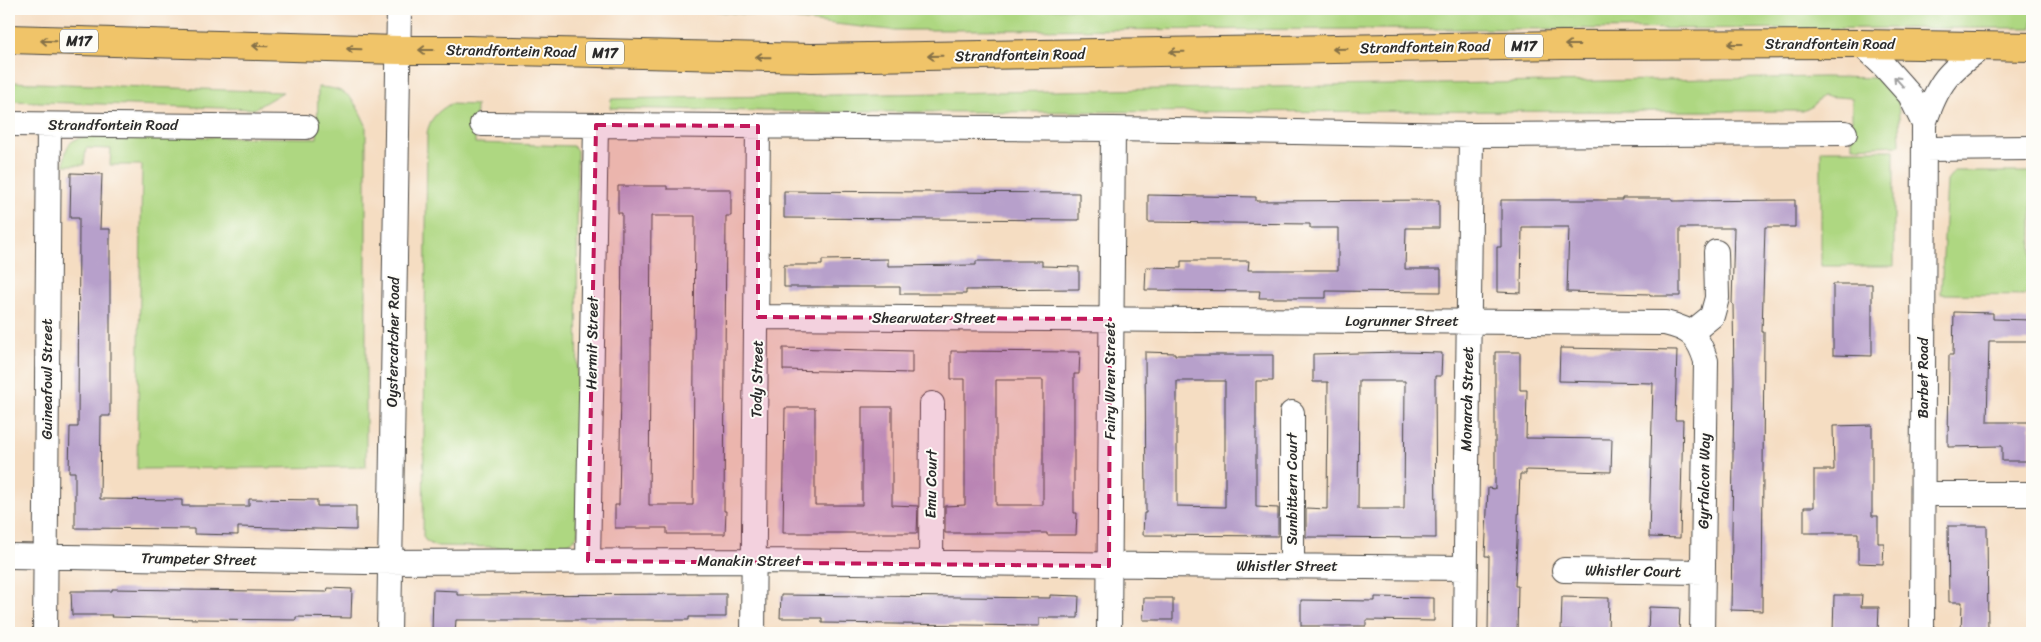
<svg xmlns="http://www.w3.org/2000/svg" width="2041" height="642" viewBox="0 0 2041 642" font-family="Sriracha,sans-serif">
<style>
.green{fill:#aed781;stroke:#6c8156}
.building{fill:#b7a0cb;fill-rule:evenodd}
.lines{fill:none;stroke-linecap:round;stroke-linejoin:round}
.minor-casing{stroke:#494642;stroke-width:26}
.primary-casing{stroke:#494642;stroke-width:30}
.minor{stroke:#fff;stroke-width:24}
.primary{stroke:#f0c469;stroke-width:28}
.oneway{stroke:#847047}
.oneway2{stroke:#a0a0a0}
.marked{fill:#c2185b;fill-opacity:0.2;stroke:#c2185b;stroke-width:4;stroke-dasharray:10 6;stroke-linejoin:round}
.labels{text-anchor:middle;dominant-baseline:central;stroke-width:4;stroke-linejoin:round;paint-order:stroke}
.shield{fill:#fdfcf7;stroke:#6a6a68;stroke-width:1}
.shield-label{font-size:14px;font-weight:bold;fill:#2b2b2b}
.street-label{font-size:15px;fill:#2b2b2b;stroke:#fdfcf7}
</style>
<rect width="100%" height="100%" fill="#fdfcf7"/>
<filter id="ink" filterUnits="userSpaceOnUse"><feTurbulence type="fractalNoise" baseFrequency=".02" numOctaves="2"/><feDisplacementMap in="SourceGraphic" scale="10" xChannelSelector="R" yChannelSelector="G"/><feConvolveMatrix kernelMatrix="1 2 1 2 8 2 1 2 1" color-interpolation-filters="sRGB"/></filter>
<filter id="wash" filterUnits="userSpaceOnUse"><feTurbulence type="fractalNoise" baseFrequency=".0096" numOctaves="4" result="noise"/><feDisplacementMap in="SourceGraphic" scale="20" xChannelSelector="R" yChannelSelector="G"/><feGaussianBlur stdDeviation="1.12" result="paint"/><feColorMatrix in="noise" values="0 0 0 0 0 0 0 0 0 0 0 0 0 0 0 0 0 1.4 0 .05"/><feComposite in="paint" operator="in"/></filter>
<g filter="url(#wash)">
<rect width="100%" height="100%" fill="#f5ddc2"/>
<path class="green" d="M698,9H2032V28L890,30Z
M1824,77L1882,78L1898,90L1900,145L1852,147V98L1822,96L1813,106L1803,111L816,112L610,108L611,99Z
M9,82L283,92L254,109L9,101Z
M318,87C349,88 354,99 366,125V467L137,469L142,165H110L111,149L86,148L84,165H64C66,146 67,141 86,136L317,138Z
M450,104L476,105L475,143L573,146L577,150L578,533L575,539L561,548L434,546L425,540L423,536L427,133C430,118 437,112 450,104Z
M1821,150H1894V266H1821Z
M1954,172H2032V295L1941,294L1947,181Z"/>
<g id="blocks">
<path class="building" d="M71,173L102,174L100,229H110V416H101L100,499L182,500V506H249V499L317,500V506H356V530L238,527V535L194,534V529L75,528V472H69L70,427H78L79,218H70Z
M618,186H667V189H731V216H726L724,511H726L725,534H667V528H615V505H619L621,390L622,213H618ZM651,216H695L693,505H649Z
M784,191L1079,193V220L784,218Z
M1148,195L1256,197V201L1439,200V228H1406L1405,269H1441V292L1326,291V298H1259L1260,291L1145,290L1146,267L1181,268V261H1249L1248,270H1338V228H1310V224L1148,222Z
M1622,198H1672V201L1795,200V227H1765L1762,332H1764L1762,611L1731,610L1734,379L1733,304H1732L1734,228H1680V296H1650V294L1567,292L1569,227H1522L1521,293L1497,292V247H1501V200H1622Z
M888,259V266L976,265V261H1042V266L1079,267V289L966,290V294H900V287H784V265H822V260Z
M1833,284H1872V356L1833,355Z
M1954,312L1993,313V319L2032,320V341H1989L1987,422H2030V461H2002V446L1948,447L1949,355H1953Z
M783,348L912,351V373L783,370Z
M1560,348L1677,350L1675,420H1683L1680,538L1649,537L1653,383L1559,381Z
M951,351L1080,352L1079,374H1074V513H1077L1076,535H1047V533H945V506L965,505V379H951ZM996,380H1043V505H996Z
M1145,352L1175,353V355H1273V381H1256V507L1278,508V536L1143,535L1144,513H1146ZM1177,381H1225V507L1177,506Z
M1402,352L1442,353L1441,376H1435L1436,538L1306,537V508L1327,509L1328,382H1313V354ZM1359,381H1405L1404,509H1358Z
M1495,352H1520V390H1527L1526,438L1612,439L1611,472L1526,470V474H1520L1515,586H1518L1517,633H1488L1489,556H1485L1488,488L1495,489Z
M862,407H892V505L918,506L917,533H783L785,408H815V505H862Z
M1872,425V516H1878V543H1884L1883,564L1858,563V533H1804V507H1814V470H1834L1833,426Z
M1948,526H1987L1988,633H1961L1962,602H1949Z
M328,588L352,589L351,618L296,617V620L199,619L111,617L112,615H72L71,591H112V589L327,592Z
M433,590L457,591V595L726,594V617H689V620H456L455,633H432Z
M781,595L1050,598V595L1079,596L1078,618H1039V626L822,623V618H780Z
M1834,595H1862L1861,607H1879L1878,633H1833Z
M1375,597L1434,598V621L1366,620V626H1301V600L1375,601Z
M1562,597L1609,598L1608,631L1561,630Z
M1144,598H1173V620H1143Z
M1649,607L1680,608L1679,633H1648Z"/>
</g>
</g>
<g filter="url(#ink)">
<use href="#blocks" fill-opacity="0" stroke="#494642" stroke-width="1"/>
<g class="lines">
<g class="minor-casing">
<path id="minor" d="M1861,44L1884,66L1910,95L1924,124
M9,124L306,127
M482,124L1113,129L1471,135L1845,133
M1924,149L2032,148
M758,317L1665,323C1691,329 1698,336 1706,361L1702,633
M1691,333L1712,316L1717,298L1716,252
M1923,494H2032
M9,556L366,562L754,561L1466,568
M588,561L596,125
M931,563L932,404
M1292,566V413
M1564,570L1703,572
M45,633L49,125
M389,633L399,9
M753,633L758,126
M1109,633L1113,129
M1465,633L1471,135
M1922,633L1924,124C1938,82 1948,71 1984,46"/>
</g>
<g class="primary-casing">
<path id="primary" d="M9,39L398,50H467L812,58L1563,45L1861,44L2032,47"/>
</g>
<use href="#minor" class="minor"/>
<use href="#primary" class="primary"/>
</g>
<defs><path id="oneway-shaft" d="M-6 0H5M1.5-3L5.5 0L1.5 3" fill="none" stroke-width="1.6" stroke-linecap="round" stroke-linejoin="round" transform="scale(1.25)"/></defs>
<g class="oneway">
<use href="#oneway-shaft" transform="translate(48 41) rotate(-178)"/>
<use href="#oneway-shaft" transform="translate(1735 44) rotate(180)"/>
<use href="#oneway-shaft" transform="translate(1572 45) rotate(180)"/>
<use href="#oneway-shaft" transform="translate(260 46) rotate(-178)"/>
<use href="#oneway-shaft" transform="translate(354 49) rotate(-178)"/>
<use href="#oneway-shaft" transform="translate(1340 49) rotate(179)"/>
<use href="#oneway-shaft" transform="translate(426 50) rotate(180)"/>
<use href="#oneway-shaft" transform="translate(1177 52) rotate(179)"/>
<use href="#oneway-shaft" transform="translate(935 56) rotate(179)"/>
<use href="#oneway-shaft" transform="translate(763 57) rotate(-179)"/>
</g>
<use class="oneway2" href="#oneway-shaft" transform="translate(1899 82) rotate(-132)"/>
</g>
<path class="marked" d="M596,125L758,126V317L1110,319L1109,566L588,561Z"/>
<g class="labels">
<g class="shield">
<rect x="60" y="29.5" width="38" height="23" rx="4"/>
<rect x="1505" y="34.5" width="38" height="23" rx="4"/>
<rect x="586" y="41.5" width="38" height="23" rx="4"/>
</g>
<g class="shield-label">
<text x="79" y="41">M17</text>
<text x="1524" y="46">M17</text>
<text x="605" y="53">M17</text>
</g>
<g class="street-label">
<text x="1830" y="44">Strandfontein Road</text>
<text transform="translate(1425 47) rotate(-1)">Strandfontein Road</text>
<text transform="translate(511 51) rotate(1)">Strandfontein Road</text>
<text transform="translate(1020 55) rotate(-1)">Strandfontein Road</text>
<text x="113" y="125">Strandfontein Road</text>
<text x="934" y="318">Shearwater Street</text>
<text x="1402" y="321">Logrunner Street</text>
<text transform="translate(393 342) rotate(-89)">Oystercatcher Road</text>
<text transform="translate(592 343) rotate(-89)">Hermit Street</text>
<text transform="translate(1923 378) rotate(-90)">Barbet Road</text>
<text transform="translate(47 379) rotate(-90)">Guineafowl Street</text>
<text transform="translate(757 379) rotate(-89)">Tody Street</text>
<text transform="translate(1110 381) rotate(-90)">Fairy Wren Street</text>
<text transform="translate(1467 399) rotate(-89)">Monarch Street</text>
<text transform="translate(1704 481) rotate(-89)">Gyrfalcon Way</text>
<text transform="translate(931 484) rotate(-89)">Emu Court</text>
<text transform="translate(1292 489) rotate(-90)">Sunbittern Court</text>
<text transform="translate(199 559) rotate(1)">Trumpeter Street</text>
<text x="749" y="561">Manakin Street</text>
<text x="1287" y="566">Whistler Street</text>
<text transform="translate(1633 571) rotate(1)">Whistler Court</text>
</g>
</g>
<rect width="2041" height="642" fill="none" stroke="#fdfcf7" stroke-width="30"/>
</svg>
